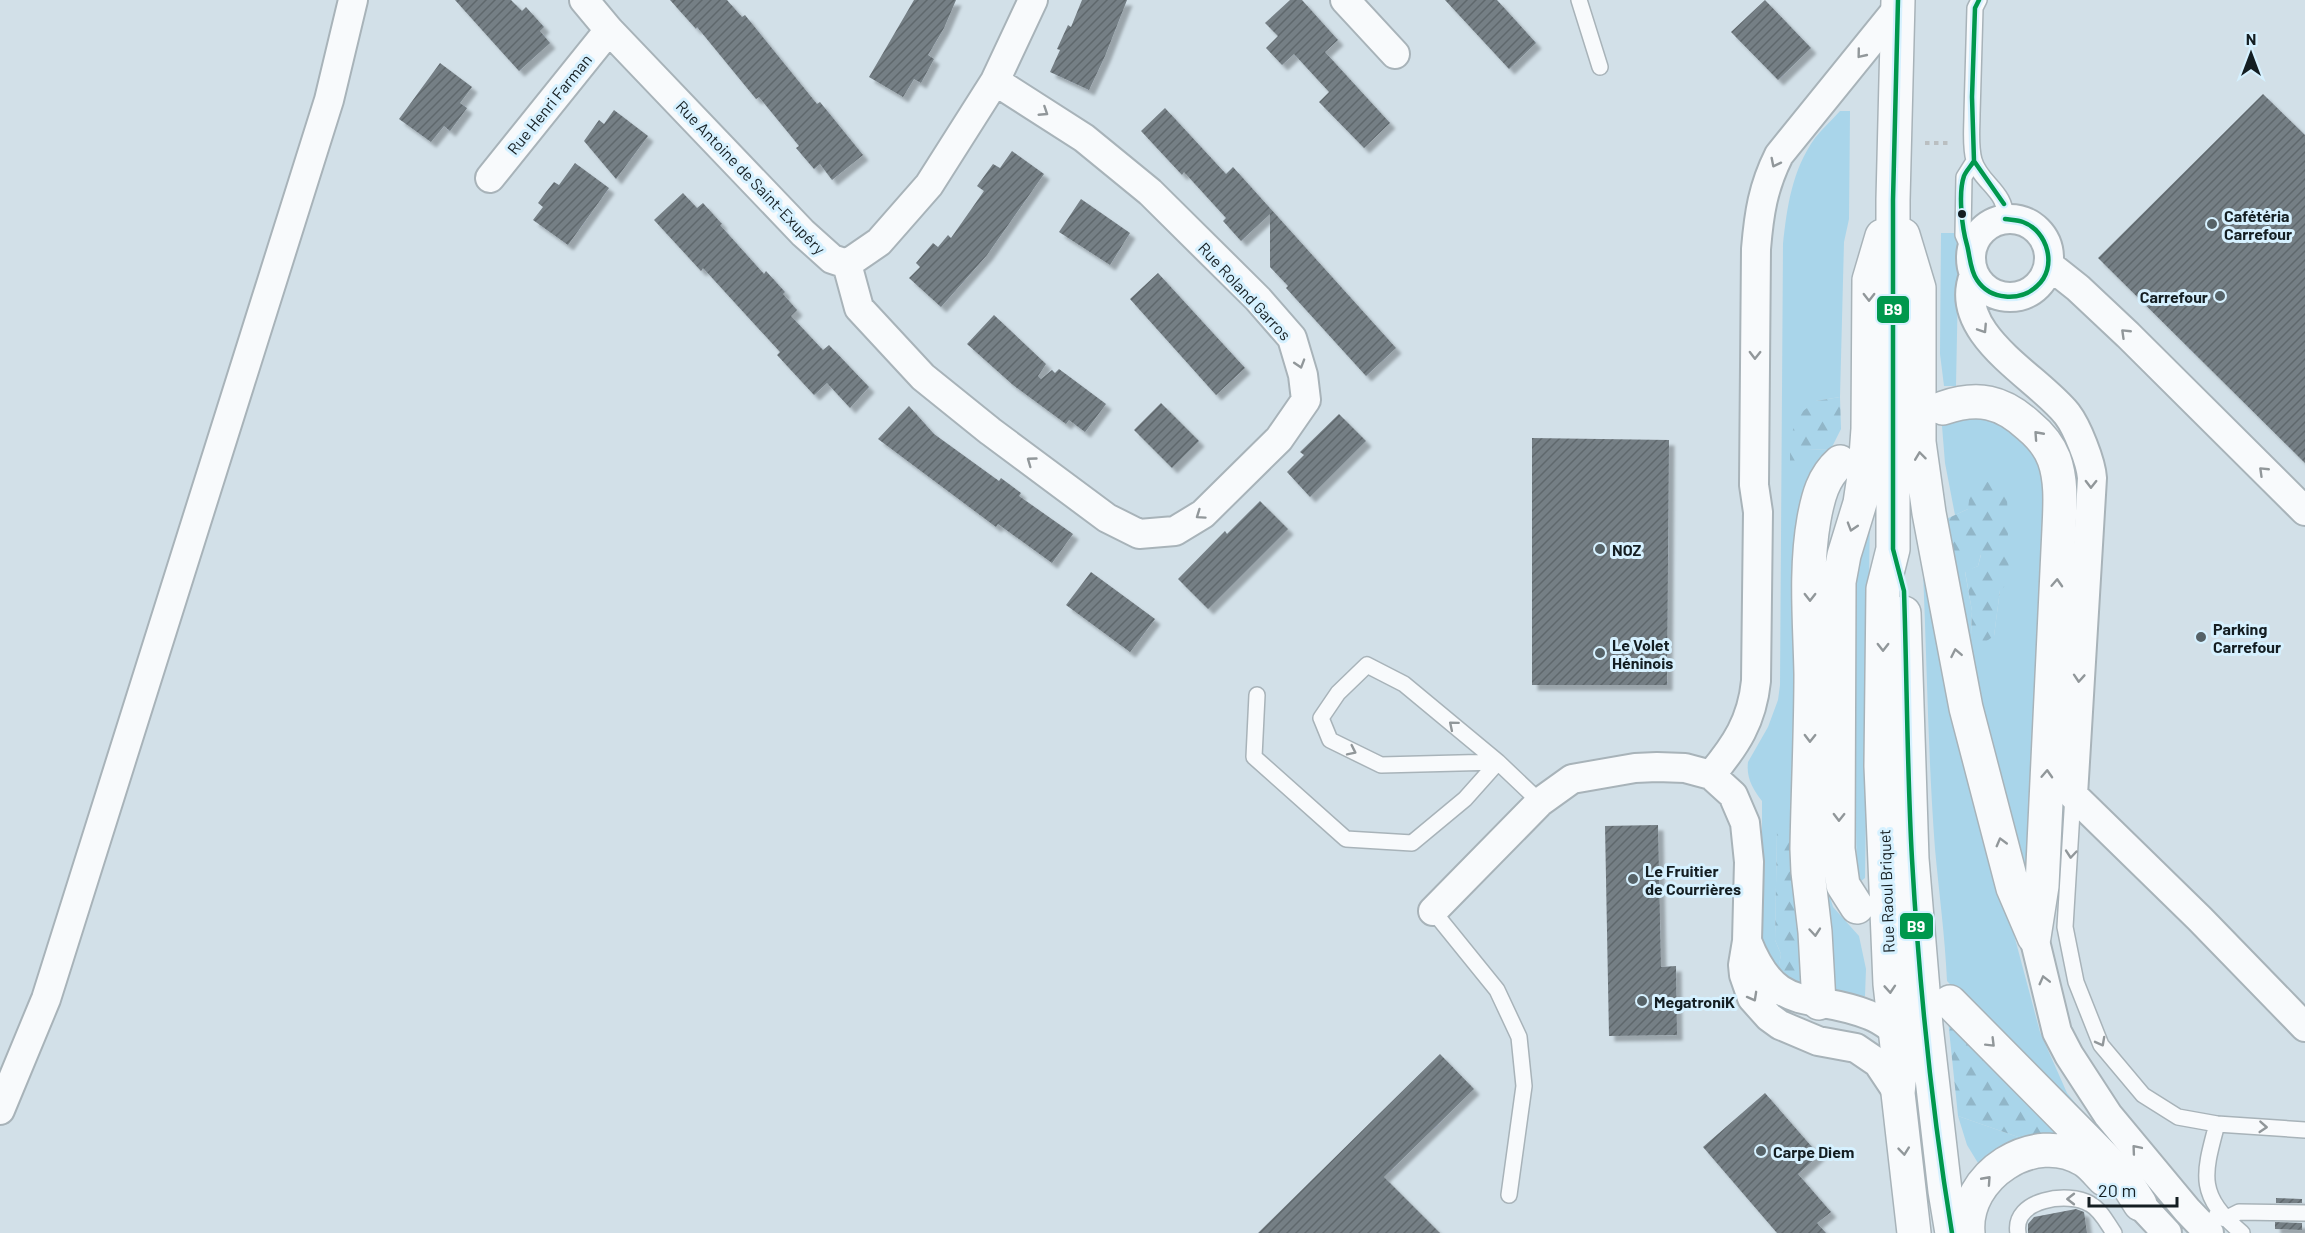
<svg xmlns="http://www.w3.org/2000/svg" width="2305" height="1233" viewBox="0 0 2305 1233" font-family="Barlow,sans-serif">
<style>
.grass{fill:#a9d5ea}
.forest{fill:url(#forest-firs)}
.building{fill:url(#building-hatch);filter:url(#shadow)}
.lines{fill:none;stroke-linecap:round;stroke-linejoin:round}
.service-casing{stroke:#a8b3b9;stroke-width:18}
.minor-casing{stroke:#a8b3b9;stroke-width:32}
.tertiary-casing{stroke:#a8b3b9;stroke-width:36}
.path{stroke:#babfc1;stroke-width:4;stroke-dasharray:4.5 4.5;stroke-linecap:butt}
.service{stroke:#f8fafc;stroke-width:15}
.minor{stroke:#f8fafc;stroke-width:28}
.tertiary{stroke:#f8fafc;stroke-width:33}
.bus-1-casing{stroke:#d6f1ff;stroke-width:9}
.bus-1{stroke:#00984d;stroke-width:4.5}
.oneway{stroke:#91979a}
.bus-dot{fill:#141e22;stroke:#d6f1ff;stroke-width:2}
.poi-dot{fill:#566267;stroke:#d6f1ff;stroke-width:2}
.labels{text-anchor:middle;dominant-baseline:central;stroke-width:6;stroke-linejoin:round;paint-order:stroke}
.street-label{font-size:16px;fill:#141e22;stroke:#d6f1ff}
.poi-label{font-size:16px;font-weight:bold;fill:#141e22;stroke:#d6f1ff;text-anchor:start}
.line-badge{stroke:#d6f1ff;stroke-width:2}
.badge-label{font-size:16px;text-anchor:middle;font-weight:bold;fill:#fff}
</style>
<defs>
<pattern id="forest-firs" width="22" height="20" patternUnits="userSpaceOnUse" patternTransform="scale(1.5)"><rect width="22" height="20" fill="#a9d5ea"/><path d="M5 1l3.5 6h-7zM16 11l3.5 6h-7z" fill="#91b6c8"/></pattern>
<pattern id="building-hatch" width="6" height="6" patternUnits="userSpaceOnUse" patternTransform="scale(1.5)"><rect width="6" height="6" fill="#757f85"/><path d="M-1 1l2-2M0 6l6-6M5 7l2-2" fill="none" stroke="#5f676c"/></pattern>
<filter id="shadow"><feDropShadow dx="5.5" dy="5.5" stdDeviation="1.5" flood-color="#0004"/></filter>
</defs>
<rect width="100%" height="100%" fill="#d2e0e8"/>
<path class="grass" d="M1840,111H1850L1849,219L1844,242L1840,397L1816,401L1808,450L1831,449L1821,462L1797,828L1777,830L1775,940L1781,954L1778,971L1764,948L1762,933V801C1753,789 1746,778 1748,762L1768,727L1778,700L1780,685L1783,244C1787,207 1792,170 1815,138C1822,129 1832,120 1840,111Z
M1941,233H1959L1956,386H1944L1940,354Z
M1978,415L2019,431L2048,477L2031,891L2007,822L1948,554H1981L1978,566L1965,572L1972,611L1971,634L1994,636L2000,590L1968,509L1955,515L1945,463L1942,426L1965,417Z
M1870,510L1865,878L1857,884L1852,597Z
M1928,570L1998,875L2040,1032L2067,1093L2095,1127L2059,1097L1947,981C1945,936 1939,893 1935,849C1928,757 1927,663 1923,571Z
M1822,870L1833,907L1859,936L1866,969L1865,996L1851,998L1826,994Z
M1958,1116L2021,1138L2004,1144L1978,1163L1967,1145Z"/>
<path class="forest" d="M1840,397L1841,429L1831,449L1808,450L1792,471L1790,467V439L1798,415L1816,401Z
M1988,482L2007,492L2009,583L2000,590L1994,636L1985,642L1971,635L1972,611L1965,571L1978,566L1981,555L1948,554L1942,521L1968,509L1971,484Z
M1797,828L1803,988L1778,971L1781,954L1775,940L1777,829Z
M1948,1020L2057,1134L2021,1138L1958,1116Z"/>
<path class="building" d="M455,0H511L522,11L526,7L544,27L540,31L550,43L519,71Z
M670,0H727L742,17L745,15L817,104L820,102L863,155L832,180L820,164L814,169L796,148L799,146L759,97L756,99L697,27L696,29Z
M914,0H956L944,28L928,55L934,59L921,83L914,79L903,97L869,77Z
M1082,0H1127L1105,56L1089,90L1050,72L1060,50L1057,49L1068,25L1071,27Z
M1290,0H1302L1338,40L1325,52L1390,123L1364,148L1319,102L1329,92L1294,54L1282,65L1266,48L1278,36L1265,23Z
M1445,0H1497L1536,43L1509,69Z
M1765,0L1811,48L1778,80L1731,32Z
M440,63L472,87L460,103L467,108L450,131L444,126L431,142L399,119Z
M2263,94L2305,135V463L2098,258Z
M1165,108L1226,174L1233,167L1396,348L1366,376L1286,288L1288,286L1270,267V214L1241,241L1223,221L1226,218L1184,172L1182,175L1141,131Z
M614,110L648,136L616,179L584,141L599,120L604,124Z
M1012,151L1044,174L987,255L941,307L909,278L920,267L916,263L933,243L938,247L948,235L951,238L984,191L977,186L993,164L1000,168Z
M575,163L609,188L568,245L533,220L543,207L538,203L546,192L554,182L559,185Z
M683,193L697,208L703,203L722,224L720,225L764,274L766,271L785,292L783,294L797,310L791,316L823,350L829,345L869,387L850,408L827,383L814,395L777,355L780,352L703,268L701,271L654,220Z
M1081,199L1130,233L1110,265L1059,232Z
M1158,273L1245,368L1216,395L1130,299Z
M994,315L1046,364L1038,376L1041,379L1052,370L1055,373L1059,369L1106,404L1085,432L1069,420L1066,424L1013,385L967,344Z
M1161,403L1199,441L1172,468L1134,430Z
M909,406L934,434L999,481L1001,478L1021,493L1019,496L1073,534L1052,563L998,524L996,527L878,439Z
M1339,414L1366,441L1310,497L1287,472L1304,455L1300,452Z
M1532,438L1669,440L1667,685H1532Z
M1260,501L1288,529L1208,609L1178,579L1225,531L1227,534Z
M1091,572L1155,619L1130,652L1066,605Z
M1658,825L1661,967L1676,966L1677,1035L1609,1036L1605,826Z
M1440,1054L1474,1089L1384,1177L1440,1233H1258Z
M1765,1093L1819,1155L1798,1174L1831,1212L1817,1223L1826,1233H1777L1703,1147Z
M2276,1198L2302,1199V1203H2276Z
M2076,1209L2084,1212L2087,1233H2028V1224L2034,1217Z
M2275,1222L2302,1223V1230L2275,1229Z"/>
<g class="lines">
<g class="service-casing">
<path id="service" d="M1579,0L1600,67
M1979,0L1975,8C1974,43 1973,79 1972,114C1972,129 1970,146 1974,160C1980,183 2008,192 2005,219
M1971,253L1963,235L1964,177L1974,161
M1257,695L1254,757L1346,839L1412,843L1465,799L1498,762
M1498,762L1381,765L1330,740L1321,718L1338,693L1367,665L1404,684L1498,762L1540,802
M2073,795L2065,927L2076,982L2101,1045L2143,1095L2178,1117L2217,1124L2305,1130
M1433,911L1497,990L1519,1037L1524,1086L1509,1195
M2217,1124C2203,1176 2197,1195 2242,1233
M2216,1216L2225,1219L2239,1212L2305,1213
M2018,1233C2012,1199 2069,1191 2090,1204C2101,1210 2107,1223 2114,1233"/>
</g>
<g class="minor-casing">
<path id="minor" d="M584,0L609,30L803,233L832,259L847,264
M1345,0L1395,54
M490,178L609,30
M1971 258a39 39 0 1 1 78 0a39 39 0 1 1-78 0Z
M847,264L859,308L923,377L990,431L1107,518L1139,534L1175,531L1203,514L1279,439L1306,400L1303,375L1292,338L1258,299L1150,192L1084,138L995,81
M847,264L879,242L929,185L995,81L1033,0
M2049,265L2078,288L2128,335L2305,511
M1974,275C1951,334 2037,376 2067,414C2077,427 2091,462 2092,478L2073,795L2200,919L2305,1027
M1711,775C1736,745 1752,721 1756,681L1758,512L1754,485L1756,249C1759,213 1763,187 1779,155L1898,8
M1433,911L1540,802L1572,779L1635,768L1657,767L1685,768L1711,775L1733,795L1745,823L1749,862L1747,941L1743,965L1744,975L1752,998L1769,1017L1780,1025L1818,1041L1856,1048L1878,1063L1898,1093
M2034,937L2057,1032L2069,1055L2108,1115L2187,1210L2209,1233
M1747,941C1777,1017 1810,991 1869,1015C1878,1018 1886,1024 1893,1029
M0,1110L46,999L329,100L353,0
M2140,1204L2167,1233"/>
</g>
<g class="tertiary-casing">
<path id="tertiary" d="M1898,0L1893,200V549L1883,589L1881,766L1890,984L1900,1073L1898,1093L1914,1233
M1903,235L1919,288V442L1929,513L1966,708L2013,888L2034,937
M1943,408C1978,396 2002,401 2029,426C2040,435 2049,446 2054,459C2062,481 2060,506 2059,529L2042,886L2034,937
M1904,613L1912,859L1926,1026L1945,1191L1952,1233
M1857,907L1843,885L1838,849L1839,582L1844,555L1860,503L1865,470L1868,429L1869,280L1882,236
M1950,1002L2123,1177L2140,1204
M1819,1003L1815,932L1808,872L1807,849C1808,791 1811,732 1811,674C1810,623 1805,569 1814,519C1818,497 1823,477 1840,462
M1968,1233C1963,1176 2034,1129 2084,1160C2091,1164 2098,1173 2104,1179"/>
</g>
<path class="path" d="M1925,143H1950"/>
<use href="#service" class="service"/>
<use href="#minor" class="minor"/>
<use href="#tertiary" class="tertiary"/>
<g class="bus-1-casing">
<path id="bus-1" d="M1898,0L1893,200V549L1904,591C1907,680 1907,770 1912,859C1919,981 1932,1112 1952,1233
M1979,0L1975,8L1972,97L1974,161L2004,204
M1974,161C1971,166 1966,171 1964,176C1958,193 1962,228 1967,245C1970,256 1970,270 1977,280C1990,300 2020,302 2037,286C2058,268 2048,231 2023,222C2018,220 2011,220 2005,219"/>
</g>
<use href="#bus-1" class="bus-1"/>
</g>
<defs><path id="oneway-chevron" d="M-2-3.5L2.5 0L-2 3.5" fill="none" stroke-width="1.6" stroke-linecap="round" stroke-linejoin="round" transform="scale(1.5)"/></defs>
<g class="oneway">
<use href="#oneway-chevron" transform="translate(1861 54) rotate(129)"/>
<use href="#oneway-chevron" transform="translate(1044 112) rotate(33)"/>
<use href="#oneway-chevron" transform="translate(1775 163) rotate(117)"/>
<use href="#oneway-chevron" transform="translate(1869 297) rotate(90)"/>
<use href="#oneway-chevron" transform="translate(1983 329) rotate(57)"/>
<use href="#oneway-chevron" transform="translate(2125 333) rotate(-136)"/>
<use href="#oneway-chevron" transform="translate(1755 355) rotate(91)"/>
<use href="#oneway-chevron" transform="translate(1300 364) rotate(73)"/>
<use href="#oneway-chevron" transform="translate(2038 435) rotate(-132)"/>
<use href="#oneway-chevron" transform="translate(1920 456) rotate(-97)"/>
<use href="#oneway-chevron" transform="translate(1031 461) rotate(-144)"/>
<use href="#oneway-chevron" transform="translate(2263 471) rotate(-136)"/>
<use href="#oneway-chevron" transform="translate(2091 484) rotate(91)"/>
<use href="#oneway-chevron" transform="translate(1200 515) rotate(145)"/>
<use href="#oneway-chevron" transform="translate(1852 527) rotate(107)"/>
<use href="#oneway-chevron" transform="translate(2057 583) rotate(-87)"/>
<use href="#oneway-chevron" transform="translate(1810 597) rotate(90)"/>
<use href="#oneway-chevron" transform="translate(1883 647) rotate(90)"/>
<use href="#oneway-chevron" transform="translate(1956 653) rotate(-101)"/>
<use href="#oneway-chevron" transform="translate(2079 678) rotate(94)"/>
<use href="#oneway-chevron" transform="translate(1453 725) rotate(-140)"/>
<use href="#oneway-chevron" transform="translate(1810 738) rotate(91)"/>
<use href="#oneway-chevron" transform="translate(1352 751) rotate(26)"/>
<use href="#oneway-chevron" transform="translate(2047 774) rotate(-87)"/>
<use href="#oneway-chevron" transform="translate(1839 817) rotate(91)"/>
<use href="#oneway-chevron" transform="translate(2001 842) rotate(-105)"/>
<use href="#oneway-chevron" transform="translate(2071 854) rotate(95)"/>
<use href="#oneway-chevron" transform="translate(1815 932) rotate(85)"/>
<use href="#oneway-chevron" transform="translate(2044 980) rotate(-104)"/>
<use href="#oneway-chevron" transform="translate(1890 989) rotate(86)"/>
<use href="#oneway-chevron" transform="translate(1753 997) rotate(61)"/>
<use href="#oneway-chevron" transform="translate(2101 1042) rotate(62)"/>
<use href="#oneway-chevron" transform="translate(1991 1043) rotate(45)"/>
<use href="#oneway-chevron" transform="translate(2263 1127) rotate(4)"/>
<use href="#oneway-chevron" transform="translate(2136 1149) rotate(-130)"/>
<use href="#oneway-chevron" transform="translate(1904 1151) rotate(84)"/>
<use href="#oneway-chevron" transform="translate(1987 1180) rotate(-48)"/>
<use href="#oneway-chevron" transform="translate(2071 1199) rotate(-180)"/>
</g>
<circle class="bus-dot" cx="1962" cy="214" r="5"/>
<g class="poi-dot">
<circle cx="2212" cy="224" r="6"/>
<circle cx="2220" cy="296" r="6"/>
<circle cx="1600" cy="549" r="6"/>
<circle cx="2201" cy="637" r="6"/>
<circle cx="1600" cy="653" r="6"/>
<circle cx="1633" cy="879" r="6"/>
<circle cx="1642" cy="1001" r="6"/>
<circle cx="1761" cy="1151" r="6"/>
</g>
<g class="labels">
<g class="street-label">
<text transform="translate(549 104) rotate(-51)">Rue Henri Farman</text>
<text transform="translate(751 177) rotate(46)">Rue Antoine de Saint-Exupéry</text>
<text transform="translate(1245 291) rotate(47)">Rue Roland Garros</text>
<text transform="translate(1886 891) rotate(-92)">Rue Raoul Briquet</text>
</g>
<g class="poi-label">
<text x="2224" y="215">Cafétéria<tspan x="2224" dy="18">Carrefour</tspan></text>
<text x="2208" y="296" text-anchor="end">Carrefour</text>
<text x="1612" y="549">NOZ</text>
<text x="2213" y="628">Parking<tspan x="2213" dy="18">Carrefour</tspan></text>
<text x="1612" y="644">Le Volet<tspan x="1612" dy="18">Héninois</tspan></text>
<text x="1645" y="870">Le Fruitier<tspan x="1645" dy="18">de Courrières</tspan></text>
<text x="1654" y="1001">MegatroniK</text>
<text x="1773" y="1151">Carpe Diem</text>
</g>
</g>
<g class="line-badge">
<rect x="1876" y="295" width="34" height="29" rx="6" fill="#00984d"/>
<rect x="1899" y="912" width="35" height="28" rx="6" fill="#00984d"/>
</g>
<g class="badge-label">
<text x="1893" y="315">B9</text>
<text x="1916" y="932">B9</text>
</g>
<g transform="translate(2251 54)" stroke="#d6f1ff" stroke-width="4.5" paint-order="stroke">
<path d="M0-4.5L10 22L0 15L-10 22Z" fill="#141e22"/>
<text y="-9" font-size="16" font-weight="bold" text-anchor="middle" fill="#141e22">N</text>
</g>
<path d="M2089 1197v9h88v-9" fill="none" stroke="#141e22" stroke-width="3"/>
<text x="2098" y="1197" font-size="18" fill="#141e22" stroke="#d6f1ff" stroke-width="4.5" paint-order="stroke">20 m</text>
</svg>
